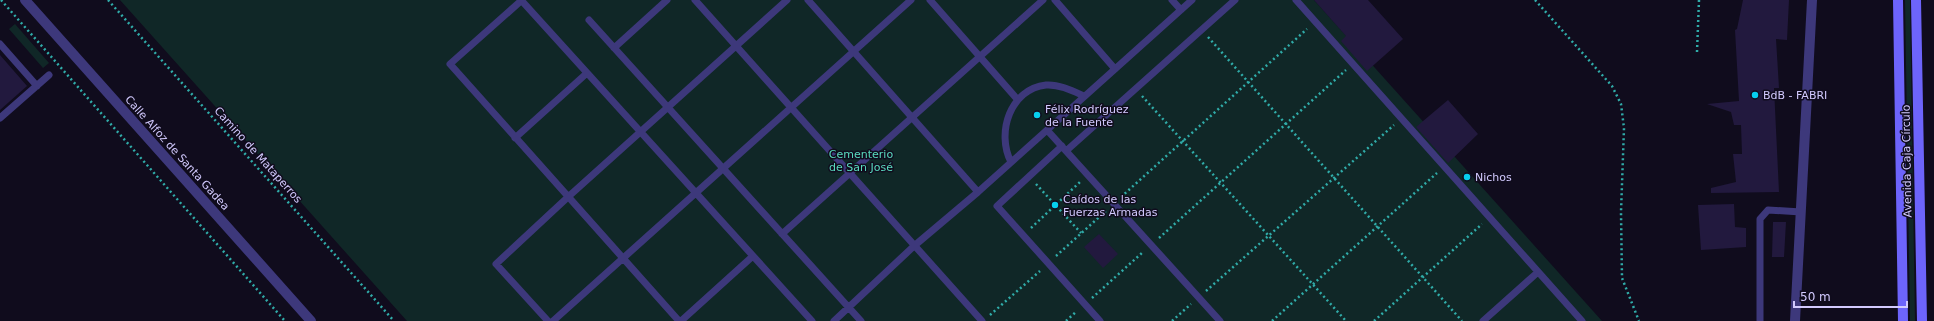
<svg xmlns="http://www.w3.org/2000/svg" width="1934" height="321" viewBox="0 0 1934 321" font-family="'DejaVu Sans',sans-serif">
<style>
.green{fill:#102727}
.building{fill:#22193e}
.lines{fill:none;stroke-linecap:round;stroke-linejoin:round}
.path{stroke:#30aca9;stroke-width:2.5;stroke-dasharray:2 3;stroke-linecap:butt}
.service{stroke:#3d387b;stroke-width:7}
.minor{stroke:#3d387b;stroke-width:10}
.secondary{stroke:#6d64fb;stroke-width:10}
.poi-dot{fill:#06ceee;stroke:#100c1d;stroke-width:1.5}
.labels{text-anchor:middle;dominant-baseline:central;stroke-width:3;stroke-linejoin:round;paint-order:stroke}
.poi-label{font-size:11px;fill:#d2cafe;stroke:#100c1d;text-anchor:start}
.street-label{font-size:11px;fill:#d2cafe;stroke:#100c1d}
.park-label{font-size:11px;fill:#59dbbf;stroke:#100c1d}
</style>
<rect width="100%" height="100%" fill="#100c1d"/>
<path class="green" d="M120,0H1314L1602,321H407Z
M1905,0H1910L1915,321H1910Z
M15,24L49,63L43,68L9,29Z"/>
<path class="building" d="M1314,0H1368L1403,39L1367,71L1341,41L1346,36Z
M1743,0H1789L1787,40L1776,39L1779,88H1774L1779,192L1711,193V188L1736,182L1733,154H1742L1741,125H1734L1731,112L1707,104L1739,101L1735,30L1737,29Z
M0,55L27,86L0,110Z
M1448,100L1478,134L1448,163L1416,127Z
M1734,204L1735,227L1746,228V247L1701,250L1698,205Z
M1773,222H1786L1784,257H1772Z
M1099,234L1118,254L1103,268L1084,247Z"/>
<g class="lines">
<path class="path" d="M1,0L285,321
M108,0L394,321
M1535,0L1612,86L1621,104L1624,128L1621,212L1622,278L1639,321
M1208,37L1462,321
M1697,52L1699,0
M1142,96L1346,321
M1036,184L1081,233
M1121,197L1307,29
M1031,228L1080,182
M1159,238L1346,70
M1056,256L1107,210
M1206,291L1394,125
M1092,298L1143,252
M990,315L1040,271
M1066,321L1077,311
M1172,321L1191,304
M1272,321L1437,173
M1374,321L1482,224"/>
<path class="service" d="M521,0L812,321
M522,0L450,64L679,321
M695,0L982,321
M808,0L978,192
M930,0L1017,99
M1055,0L1115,69
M1172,0L1181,10
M1296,0L1582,321
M589,20L861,321
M0,44L37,86
M614,48L667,0
M0,118L49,75
M1047,130L1220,321
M515,138L587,73
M1062,146L997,206L1100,321
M1066,151L1235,0
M1011,162C996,133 1010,89 1046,85C1059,84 1073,91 1084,96
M782,234L1043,0
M548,321L496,264L568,197L787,0
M553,321L911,0
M681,321L753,256
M834,321L914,246L978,192L1192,0
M1483,321L1538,272
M1760,321V219L1768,210L1801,212"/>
<path class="minor" d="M25,0L311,321
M1795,321L1812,0"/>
<path class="secondary" d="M1898,0L1903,321
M1916,0L1922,321"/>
</g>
<g class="poi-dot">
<circle cx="1755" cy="95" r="4"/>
<circle cx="1037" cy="115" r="4"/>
<circle cx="1467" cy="177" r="4"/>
<circle cx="1055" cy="205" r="4"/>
</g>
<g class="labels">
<g class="poi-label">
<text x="1763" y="95">BdB - FABRI</text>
<text x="1045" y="109">Félix Rodríguez<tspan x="1045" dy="13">de la Fuente</tspan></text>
<text x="1475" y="177">Nichos</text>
<text x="1063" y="199">Caídos de las<tspan x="1063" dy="13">Fuerzas Armadas</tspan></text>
</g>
<g class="street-label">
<text transform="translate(177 153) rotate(48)">Calle Alfoz de Santa Gadea</text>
<text transform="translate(258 155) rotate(48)">Camino de Mataperros</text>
<text transform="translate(1907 161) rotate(-91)">Avenida Caja Círculo</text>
</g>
<g class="park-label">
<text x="861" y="154">Cementerio<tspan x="861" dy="13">de San José</tspan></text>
</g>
</g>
<path d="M1794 301v6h113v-6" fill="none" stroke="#d2cafe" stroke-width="2"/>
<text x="1800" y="301" font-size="12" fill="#d2cafe" stroke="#100c1d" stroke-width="3" paint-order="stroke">50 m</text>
</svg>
